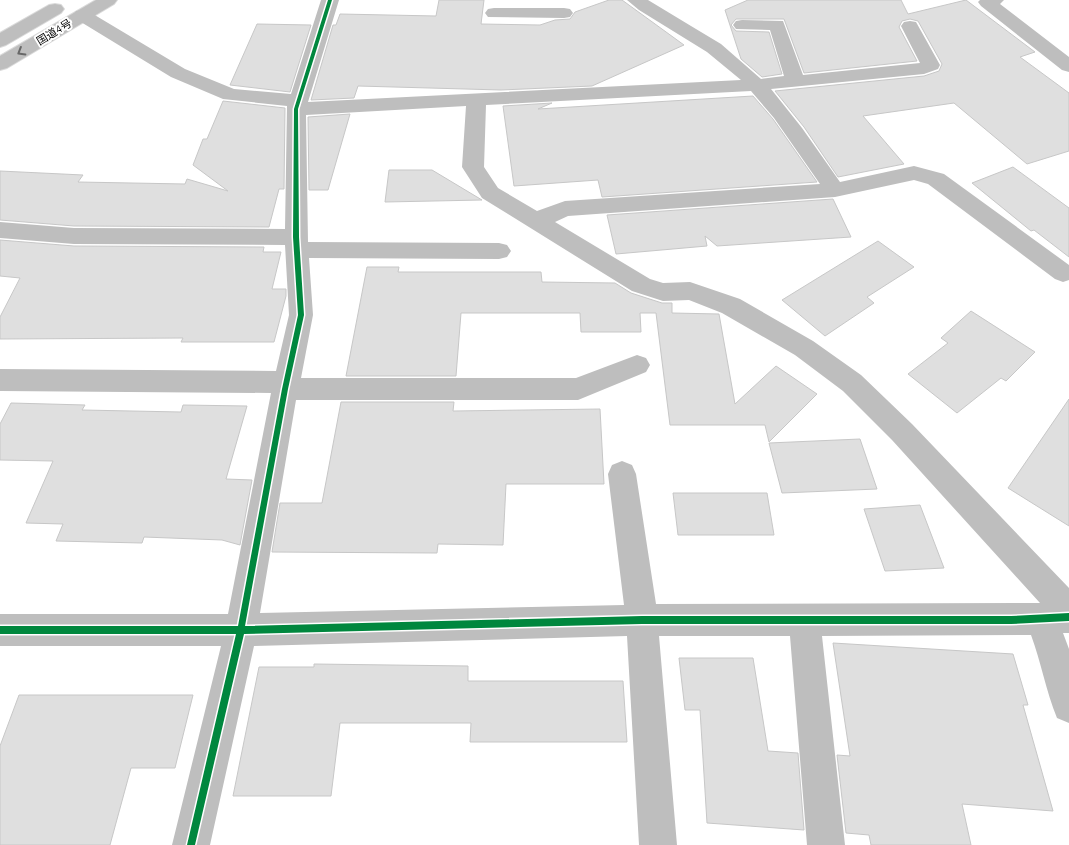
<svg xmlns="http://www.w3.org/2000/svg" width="1069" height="845" viewBox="0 0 1069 845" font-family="Quicksand,'Noto Sans JP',sans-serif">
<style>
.building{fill:#dfdfdf;stroke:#c7c7c7}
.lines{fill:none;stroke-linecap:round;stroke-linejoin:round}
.trunk-casing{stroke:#dbdbdb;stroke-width:2}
.minor{fill:#bebebe;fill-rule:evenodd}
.trunk{fill:#bebebe;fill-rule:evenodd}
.cycleway-casing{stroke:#fff;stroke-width:3}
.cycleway{fill:#00873e;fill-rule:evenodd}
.oneway{stroke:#686868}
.labels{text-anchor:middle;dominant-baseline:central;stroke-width:4;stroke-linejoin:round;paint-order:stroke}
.far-street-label{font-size:11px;fill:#000;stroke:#fff}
</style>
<rect width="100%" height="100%" fill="#fff"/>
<path class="building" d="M439,0H484L481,24L540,25L555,20L570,19L575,12L609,0H622L684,45L592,86L501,90L358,86L354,98L311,100L333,25H336L340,14L436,16Z
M748,0H901L908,14L966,0L1035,52L1020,57L1069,93V151L1027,164L954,103L863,116L904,164L838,177L804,127L775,91L924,76L939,71L942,64L918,21L910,19L902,21L899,27L917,61L804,73L784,19H736L731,25L736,31L769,32L782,74L762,77L741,59L725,10Z
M257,24L311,25L290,92L230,85Z
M753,96L773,119L817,182L602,197L598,180L514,186L503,106L552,103L538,109Z
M223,101L285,108L284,189H279L269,227L74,226L0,220V171L83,175L78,182L185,184L187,179L228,191L193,165L203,139H207Z
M350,114L328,190H309L308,117Z
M1013,167L1069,208V257L1034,230L1031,231L972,183Z
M389,170H432L482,200L385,202Z
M833,199L851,237L717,246L705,236L707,246L616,254L607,215Z
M0,240L74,246L264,247L263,252H281L272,289H286V296L274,342H181L183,338L0,339V317L20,278L0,276Z
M878,241L914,267L867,297L874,303L825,336L782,300Z
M367,267H399L398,272H541L542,282L615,283L631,293L662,303H672V313L719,314L735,404L776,366L817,394L769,442L765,425H670L656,313H640L641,332H581L580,313H461L456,376H346Z
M971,311L1035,352L1006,381L1001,378L957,413L908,374L948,343L941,338Z
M1069,399V526L1008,488Z
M341,402H454L453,411L600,409L604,484H506L503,545L438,544L437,553L272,552L280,503H322Z
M11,403L85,405L82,410L181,412L183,405L247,406L226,479L252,480L240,545L222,540L144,537L142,543L56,541L63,524L26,523L53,461L0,460V424Z
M860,439L877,489L782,493L769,443Z
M673,493H767L774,535H678Z
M920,505L944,568L885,571L864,509Z
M833,643L1013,654L1028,705H1023L1053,811L962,804L971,845H871L869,835L846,833L837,755L850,756Z
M679,658H753L768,751L798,753L804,830L707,823L700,710H685Z
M314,664L468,666V681H623L627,742H470L471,723H340L331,796H233L259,667H314Z
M19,695H193L175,768H131L110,845H0V746Z"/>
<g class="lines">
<g class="trunk-casing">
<path id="trunk" d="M96,0H117L114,4L7,68L0,70V56Z
M55,4L61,5L64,9L61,13L6,45L0,47V33L49,5Z"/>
</g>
<path class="minor" d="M321,0H339L308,102L741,80L707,52L639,10L627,0H648L691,26L721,44L761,79L784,76L770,30L736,29L733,25L736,21L742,20L783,21L803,75L920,63L901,26L904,22L910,21L916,22L940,65L938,69L924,74L771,89L802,128L840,182L914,166L944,174L1069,265V280L1063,282L1055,279L928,184L914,180L835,197L568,216L555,222L650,279L663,283L690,282L740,299L813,341L861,375L912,424L1069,588V633H1063L1069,649V723L1057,718C1046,691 1041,662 1031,635L822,636L845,845H807L790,636H659L677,845H639L627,636L254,646L210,845H172L221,646H0V614H228L271,393L0,391V369L276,371L289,315L285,245L74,244L0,238V222L74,228L285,229L287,106L223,99L171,77L76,19L73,15L76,11L82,10L88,11L185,69L234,89L291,94ZM751,91L774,118L820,184L565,201L537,211L498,188L484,167L486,105ZM466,106L462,167L482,198L632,291L663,301L689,300L722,313L795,355L843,391L892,440L1040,603L656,604L636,474L632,465L622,461L612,465L608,474L624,605L260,613L296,400H578L646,372L650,365L646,358L637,355L576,378H301L313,315L309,258L499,259L507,257L511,251L507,245L499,243L308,242L306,115Z
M980,0H1004L1000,4L1069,57V72L1062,70L981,6L978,2Z
M494,8H564L570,9L573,13L570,17L564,18L488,17L485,13L488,9Z"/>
<use href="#trunk" class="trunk"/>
<g class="cycleway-casing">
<path id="cycleway" d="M328,0H332L298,109L299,237L304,315L288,389L245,626L642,616H1011L1069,613V621L1011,624H642L244,634L195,845H187L236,634H0V626H238L282,389L298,315L293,237L294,109Z"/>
</g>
<use href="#cycleway" class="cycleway"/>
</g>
<defs><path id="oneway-chevron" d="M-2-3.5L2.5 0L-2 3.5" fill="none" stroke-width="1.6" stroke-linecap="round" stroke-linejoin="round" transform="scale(1.25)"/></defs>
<use class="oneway" href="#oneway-chevron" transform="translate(21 52) rotate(149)"/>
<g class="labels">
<g class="far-street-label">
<text transform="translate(54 32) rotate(-31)">国道4号</text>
</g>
</g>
</svg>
